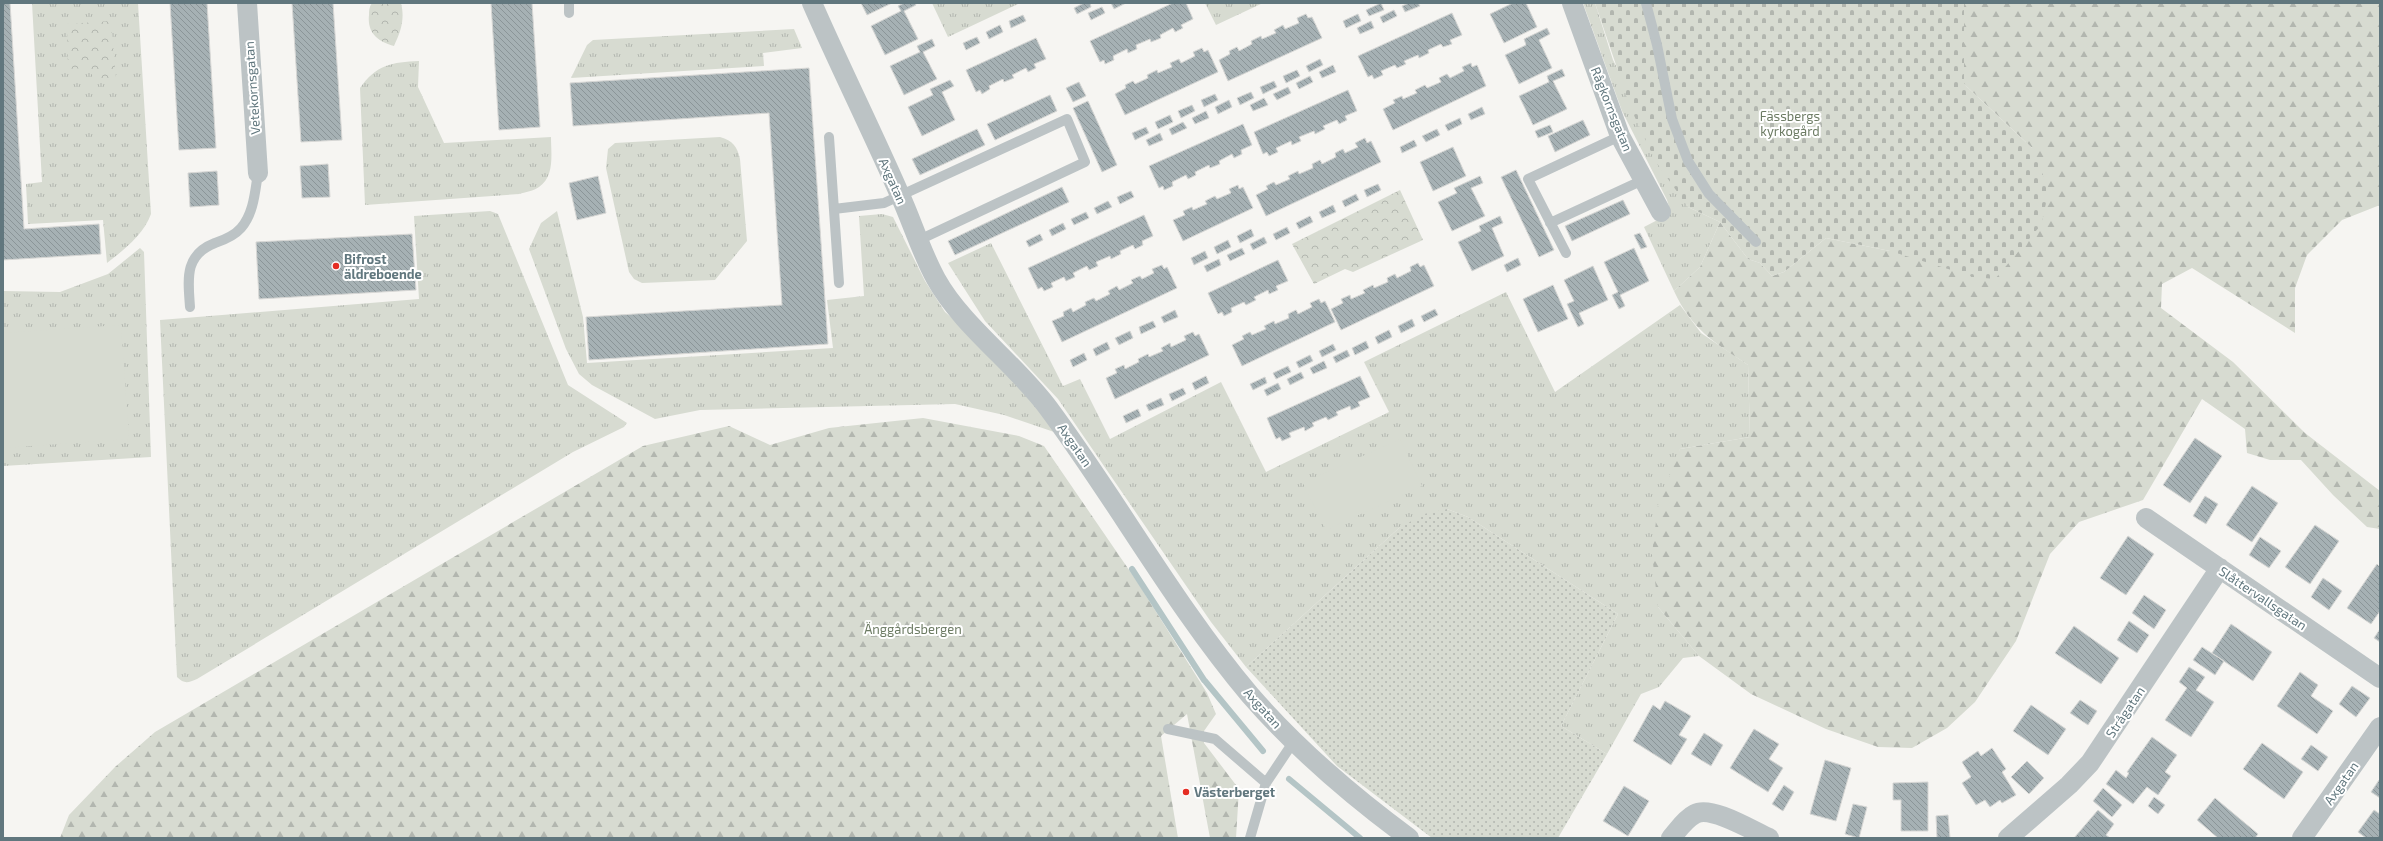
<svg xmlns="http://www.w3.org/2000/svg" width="2383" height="841" viewBox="0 0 2383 841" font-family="'Exo 2',sans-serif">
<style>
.grass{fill:url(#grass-tufts)}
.forest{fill:url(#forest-firs)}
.cemetery{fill:url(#cemetery-stones)}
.park{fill:url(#park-crowns)}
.garden{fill:url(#garden-dots)}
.pitch{fill:#d7dbd1}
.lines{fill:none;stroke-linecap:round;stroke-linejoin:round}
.stream{stroke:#b4c5c6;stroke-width:6}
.building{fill:url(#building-back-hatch);stroke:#d7d7d5}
.lane{stroke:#bcc3c5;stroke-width:10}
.street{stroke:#bcc3c5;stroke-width:20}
.poi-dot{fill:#e52d23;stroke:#fff;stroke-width:1.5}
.labels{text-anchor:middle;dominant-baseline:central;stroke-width:4;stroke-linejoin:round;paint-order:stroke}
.street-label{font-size:13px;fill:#61777e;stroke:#fff}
.park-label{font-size:13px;fill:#6c7b63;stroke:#fff}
.poi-label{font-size:13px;font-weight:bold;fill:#61777e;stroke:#fff;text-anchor:start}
</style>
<defs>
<pattern id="grass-tufts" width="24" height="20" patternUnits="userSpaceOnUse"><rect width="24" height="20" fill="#d7dbd1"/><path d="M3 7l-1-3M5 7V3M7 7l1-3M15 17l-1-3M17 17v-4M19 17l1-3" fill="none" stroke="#b2b6af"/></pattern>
<pattern id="forest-firs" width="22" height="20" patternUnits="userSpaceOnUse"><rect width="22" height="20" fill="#d7dbd1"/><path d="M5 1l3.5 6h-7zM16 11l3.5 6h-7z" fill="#b2b6af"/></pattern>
<pattern id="cemetery-stones" width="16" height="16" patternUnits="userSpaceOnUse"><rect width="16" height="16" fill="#d7dbd1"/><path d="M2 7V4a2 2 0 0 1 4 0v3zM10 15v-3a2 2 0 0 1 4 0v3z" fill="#b2b6af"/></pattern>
<pattern id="park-crowns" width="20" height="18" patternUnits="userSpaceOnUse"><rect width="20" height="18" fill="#d7dbd1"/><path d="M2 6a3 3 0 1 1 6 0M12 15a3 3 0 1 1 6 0" fill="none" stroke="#b2b6af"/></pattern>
<pattern id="garden-dots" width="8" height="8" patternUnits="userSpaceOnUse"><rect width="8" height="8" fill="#d7dbd1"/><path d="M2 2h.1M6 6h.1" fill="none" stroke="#b2b6af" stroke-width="1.8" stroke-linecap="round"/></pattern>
<pattern id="building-back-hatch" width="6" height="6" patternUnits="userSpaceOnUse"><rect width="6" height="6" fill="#a6b1b4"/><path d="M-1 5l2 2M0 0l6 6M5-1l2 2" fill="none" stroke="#8b9598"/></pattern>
</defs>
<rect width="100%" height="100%" fill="#f6f5f2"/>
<path class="grass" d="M32,3H138L151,214C144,234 124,250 107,263L103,220L28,224L26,184L42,182Z
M932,3H1020L948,37Z
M1205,3H1263L1216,25Z
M1583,3H1595L1613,60L1688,207L1720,222L1700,267L1674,291L1644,227L1671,213L1667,200L1622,111Z
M794,29L802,48L763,53L764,66L571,78L587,45L593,40Z
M419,61L418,87L444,143L551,137C551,153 555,177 539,187C534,191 525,192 519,194L365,205L360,88C376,65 392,62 419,61Z
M720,137C733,141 737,146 740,159L747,241L715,280L642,283L634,279L629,272L606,168L608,149L615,143Z
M490,211L498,214L568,385L627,423L624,427L573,452L197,679C188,683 184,684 177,677L160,320L419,299L414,216Z
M557,211L583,317L587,363L833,348L827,300L864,296L859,216L882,214L893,217L925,281L945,312L996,356L1057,433L1004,415L955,404L700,410L655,419L592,385L579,374L566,349L529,249L541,223Z
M991,243L1063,386L1080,379L1110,439L1221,382L1266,472L1389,412L1364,362L1506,292L1555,392L1680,305L1701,333L1748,365L1750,437L1680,449L1658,607L1699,656L1683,658L1659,687L1641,694L1607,754L1561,726L1618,614L1468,517L1447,509L1399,528L1246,667L1211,622L1058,399L985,321L948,263Z
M140,248L144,252L151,457L3,466V291L60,292L108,274Z"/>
<path class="forest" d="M1964,3H2380V205L2342,220L2307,255L2295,288V333L2192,268L2162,284L2161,308L2233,362L2305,433L2380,491V529L2367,527L2333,495L2301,460H2270L2247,453L2245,429L2202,399L2143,500L2079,522L2050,554L2016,641L1975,702L1947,728L1912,748L1878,747L1826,729L1751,694L1699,656L1658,607L1652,554L1658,505L1680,449L1750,437L1748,365C1714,342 1692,330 1674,291L1700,267L1720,222L1748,259L1760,263L1772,276L1784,272L1826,238L1890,251L2032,148L1964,84Z
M923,418L1019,436L1044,446L1138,583L1207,693L1216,714L1204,731V743L1239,789L1236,838H1210L1187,714L1161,736L1178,838H60L69,815L115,767L155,732L643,446L729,426L770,445L829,428Z"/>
<path class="cemetery" d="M1595,3H1964V84L2032,148L2049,190L2041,225L1995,279L1974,277L1890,251L1826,238L1784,272L1772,276L1760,263L1748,259L1720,222L1688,207L1656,162L1631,109Z"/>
<path class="park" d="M372,3H401C405,19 401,31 394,46C378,42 367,33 369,15C369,11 369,7 372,3Z
M111,21L116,78L93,80L91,68L68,69L67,24Z
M1400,190L1423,240L1353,272L1345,269L1314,284L1292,244Z"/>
<path class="garden" d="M1447,509L1468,517L1618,614L1561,726L1607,754L1558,838H1432L1337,766L1246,667L1399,528L1424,514Z"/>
<path class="pitch" d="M121,325L129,439L3,448V333Z
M1400,439L1422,486L1326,530L1303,483Z"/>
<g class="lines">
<path class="stream" d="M1132,569L1204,680
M1205,681L1263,751
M1289,779L1360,838"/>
</g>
<path class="building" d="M3,3H10L24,229L99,224L101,254L3,260Z
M170,3H207L216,148L179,150Z
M292,3H333L342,140L301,142Z
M491,3H532L540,127L499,130Z
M861,3H892L867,15Z
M904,3H915L916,5L904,11L918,39L885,55L871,26L901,11L898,6Z
M1084,3H1090L1091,7L1077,14L1074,8Z
M1111,3H1126L1114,9Z
M1173,3H1186L1193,19L1181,25L1183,28L1175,32L1173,28L1160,35L1161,38L1151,42L1150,39L1136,45L1137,49L1128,53L1127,49L1113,56L1114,60L1105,64L1104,60L1100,62L1090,41Z
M1381,3L1384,10L1369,16L1366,10Z
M1409,3H1418L1420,6L1405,12L1402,6Z
M1513,3H1526L1537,27L1504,43L1490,14Z
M1102,7L1105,13L1091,20L1088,13Z
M1394,10L1397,16L1383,23L1380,17Z
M1452,13L1462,35L1450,40L1452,44L1443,47L1441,44L1428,50L1429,53L1419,58L1418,55L1404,61L1406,64L1397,68L1395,65L1381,71L1383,75L1374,79L1372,75L1368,77L1358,56Z
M1306,14L1308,18L1312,17L1322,38L1228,81L1219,60L1230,54L1229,51L1237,47L1239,51L1252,44L1251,41L1261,36L1262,39L1276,33L1274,30L1283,25L1285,29L1299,23L1297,18Z
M1358,14L1361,21L1346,28L1343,21Z
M1023,15L1026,21L1011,28L1009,21Z
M1371,21L1374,28L1360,34L1357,28Z
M1000,25L1003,32L989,39L986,32Z
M1547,28L1550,34L1539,40L1552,68L1519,84L1505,55L1526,45L1524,39Z
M977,37L980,43L966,50L963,43Z
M1036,38L1046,59L1034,64L1036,68L1028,72L1026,68L1012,75L1014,78L1004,82L1003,79L989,86L990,89L982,94L980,90L976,92L966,70Z
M932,39L935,46L923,52L937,79L904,95L890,66L920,52L917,46Z
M1202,48L1204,52L1208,50L1218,72L1125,115L1115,94L1126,88L1125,85L1133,81L1135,84L1148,78L1147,75L1157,70L1158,73L1172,67L1170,63L1179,59L1181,63L1195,56L1193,52Z
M1320,59L1323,65L1309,72L1306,66Z
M1471,63L1472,67L1477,65L1486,86L1393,130L1383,109L1395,103L1393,100L1402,96L1403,99L1417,93L1415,90L1425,85L1427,88L1441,82L1439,78L1447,74L1450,78L1464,71L1462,67Z
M1333,65L1336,72L1322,78L1319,72Z
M809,68L828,344L589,360L586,317L782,305L769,113L573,126L570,83Z
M1562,69L1565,76L1553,81L1567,109L1533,125L1519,96L1549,82L1547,76Z
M1297,70L1300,76L1286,83L1283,76Z
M1310,76L1313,82L1299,89L1296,83Z
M950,80L954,86L942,92L955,120L922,136L908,107L933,95L930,89Z
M1274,81L1277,87L1263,94L1260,87Z
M1079,82L1086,96L1073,102L1066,88Z
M1288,87L1291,93L1277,100L1273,94Z
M1348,90L1357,111L1345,116L1347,120L1339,124L1337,120L1323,126L1325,129L1315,134L1314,131L1299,137L1301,141L1292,145L1291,141L1276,148L1278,152L1269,156L1267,152L1263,154L1254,132Z
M1251,92L1254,98L1240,105L1237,98Z
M1215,94L1218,100L1204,107L1201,100Z
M1050,95L1057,111L995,140L987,124Z
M1264,98L1268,105L1253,111L1250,105Z
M1229,100L1232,107L1218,114L1215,107Z
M1088,101L1117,165L1102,172L1073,108Z
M1192,105L1195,111L1181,118L1178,111Z
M1482,107L1485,114L1471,120L1468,114Z
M1206,111L1209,118L1195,124L1192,118Z
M1170,115L1173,122L1158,129L1155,122Z
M1460,118L1462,124L1448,131L1445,125Z
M1583,120L1590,135L1555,152L1548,136Z
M1183,122L1187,128L1172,135L1169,129Z
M1243,124L1252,145L1241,150L1242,154L1234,158L1232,154L1219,161L1220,164L1210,168L1209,165L1195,172L1196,175L1188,179L1186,175L1172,182L1173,186L1164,190L1163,186L1159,188L1149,166Z
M1550,125L1553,132L1538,138L1535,131Z
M1146,127L1149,133L1135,140L1132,133Z
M977,129L985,145L920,175L912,159Z
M1437,129L1440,135L1426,142L1422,136Z
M1160,133L1163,140L1149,146L1146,140Z
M1365,138L1367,143L1371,141L1381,162L1266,216L1256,195L1268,189L1266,186L1274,182L1276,185L1290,179L1288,176L1298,171L1299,174L1313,168L1312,164L1320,160L1322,164L1336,157L1335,153L1343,149L1345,153L1358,147L1355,143Z
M1414,140L1417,146L1402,153L1400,147Z
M1453,147L1466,176L1433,191L1420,162Z
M328,164L330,197L302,198L300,166Z
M1516,170L1554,250L1539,257L1501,177Z
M217,171L219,205L190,207L188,173Z
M598,176L606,213L577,220L569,183Z
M1480,176L1483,183L1471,188L1485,216L1452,231L1438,202L1457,193L1454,188Z
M1378,184L1381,190L1367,197L1364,190Z
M1238,185L1239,189L1243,187L1253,208L1183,241L1173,220L1185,215L1183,211L1192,207L1193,210L1207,204L1205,201L1215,196L1217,199L1231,193L1229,189Z
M1062,187L1069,202L955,255L948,241Z
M1131,191L1134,197L1120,204L1117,197Z
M1356,194L1359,200L1345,207L1342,201Z
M1623,200L1630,214L1572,241L1565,226Z
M1108,201L1112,207L1097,214L1094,208Z
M1333,205L1336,212L1322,218L1319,212Z
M1086,212L1089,218L1074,225L1071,219Z
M1144,215L1153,236L1142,241L1143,245L1135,249L1133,245L1120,251L1121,254L1111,259L1110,256L1096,262L1098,266L1089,270L1087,266L1073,273L1075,277L1066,281L1064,277L1051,283L1053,287L1044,291L1042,287L1038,289L1028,268Z
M1310,216L1313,222L1299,229L1296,223Z
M1500,216L1503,223L1492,228L1504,256L1472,271L1458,242L1481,231L1479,226Z
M1063,223L1066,229L1052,236L1049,230Z
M1287,227L1290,233L1276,240L1273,234Z
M1251,229L1254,236L1240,243L1237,236Z
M1640,233L1647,247L1641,249L1634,235Z
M412,234L416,290L259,299L256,242Z
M1040,234L1043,240L1029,247L1026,241Z
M1264,237L1267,243L1253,250L1250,244Z
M1228,240L1231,247L1217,254L1214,247Z
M1242,248L1245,254L1230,261L1227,255Z
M1634,248L1649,281L1620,295L1625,306L1619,309L1612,295L1618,292L1604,262Z
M1205,251L1208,258L1194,265L1191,258Z
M1518,258L1521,265L1507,272L1504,265Z
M1219,259L1221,265L1207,272L1204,266Z
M1278,260L1288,281L1276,286L1278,290L1269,294L1268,290L1254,297L1256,300L1246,305L1244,302L1231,308L1232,312L1224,316L1222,312L1218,314L1208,293Z
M1418,263L1420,267L1424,265L1434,286L1341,330L1331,309L1343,303L1341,299L1350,295L1351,299L1365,293L1363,290L1373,285L1374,288L1388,282L1387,278L1395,274L1397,278L1411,271L1410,267Z
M1162,265L1164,269L1167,267L1177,288L1062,342L1052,321L1064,316L1063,312L1071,308L1073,312L1086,305L1085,302L1094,298L1096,301L1110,294L1108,291L1117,286L1119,290L1133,283L1131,280L1140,276L1142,279L1154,273L1152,269Z
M1593,266L1608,300L1579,313L1584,324L1578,327L1567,304L1574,301L1564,280Z
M1553,285L1568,319L1538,332L1523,299Z
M1319,299L1321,303L1325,301L1335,322L1242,366L1232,345L1244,339L1242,336L1250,332L1252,335L1266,329L1264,326L1274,321L1275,324L1289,318L1288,314L1296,310L1298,314L1312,307L1310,303Z
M1435,309L1438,315L1424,322L1421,316Z
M1175,310L1178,317L1164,323L1161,317Z
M1412,319L1415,326L1401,333L1398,326Z
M1153,321L1156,327L1141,334L1139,327Z
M1389,330L1392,337L1378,344L1375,337Z
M1130,331L1133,338L1119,345L1115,338Z
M1193,332L1195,336L1199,334L1209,355L1115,399L1106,378L1117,373L1115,369L1124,365L1125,369L1139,362L1138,359L1148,354L1149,357L1163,351L1161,348L1170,343L1171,347L1186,340L1184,336Z
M1366,341L1369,348L1355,355L1352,348Z
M1107,342L1110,349L1096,356L1093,349Z
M1333,344L1336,350L1322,357L1319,351Z
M1347,350L1350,356L1336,363L1333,357Z
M1084,353L1087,360L1073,367L1070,360Z
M1310,355L1313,361L1299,368L1296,362Z
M1324,361L1327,368L1313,374L1310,368Z
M1288,366L1291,372L1276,379L1273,373Z
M1301,372L1304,378L1290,385L1287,379Z
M1206,376L1209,383L1195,390L1192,383Z
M1360,376L1370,397L1358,402L1360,406L1351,410L1350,406L1336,412L1338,415L1328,420L1326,417L1312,423L1314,426L1305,431L1304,427L1289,433L1291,437L1282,441L1280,437L1276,439L1267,418Z
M1265,377L1267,383L1253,390L1250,384Z
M1278,383L1281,389L1267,396L1264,390Z
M1183,388L1186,394L1172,401L1169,394Z
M1161,398L1164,405L1149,411L1146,405Z
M1138,409L1141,416L1126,423L1123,416Z
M2195,438L2222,456L2190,503L2163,485Z
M2252,486L2278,503L2252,542L2226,525Z
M2205,496L2218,504L2206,524L2193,516Z
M2315,525L2339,541L2310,584L2285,567Z
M2128,536L2154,554L2126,595L2100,578Z
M2260,537L2281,551L2269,568L2249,555Z
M2377,564L2380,567V611L2371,624L2347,608Z
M2323,578L2342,591L2329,610L2311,597Z
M2144,595L2166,610L2154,629L2132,613Z
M2129,621L2149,635L2137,653L2117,640Z
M2231,624L2272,652L2253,681L2212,653Z
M2074,626L2119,658L2101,684L2055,653Z
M2380,629V642L2374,638Z
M2202,647L2224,661L2215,675L2193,660Z
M2189,667L2205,677L2196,690L2214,702L2191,737L2165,720L2187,688L2179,682Z
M2300,672L2318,685L2311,696L2333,711L2317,734L2277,706Z
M2352,686L2370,698L2356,717L2339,704Z
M2080,700L2097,711L2088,725L2070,713Z
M1665,701L1691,716L1679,735L1687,739L1671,765L1633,741L1653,705L1660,710Z
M2031,705L2066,729L2048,755L2013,731Z
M1754,729L1779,744L1769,759L1783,768L1768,792L1730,768Z
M1704,733L1723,745L1711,766L1691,754Z
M2152,737L2177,755L2165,772L2171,776L2158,795L2147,787L2133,804L2106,784L2116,770L2126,778L2129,773L2127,772Z
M2262,743L2303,772L2284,799L2243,769Z
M2311,745L2328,757L2318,771L2301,759Z
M1992,748L2006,769L2002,772L2016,795L2002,803L2000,800L1990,807L1985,800L1976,805L1962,783L1971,777L1962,762L1978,751L1981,756Z
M1825,760L1851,768L1836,821L1810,814Z
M2027,761L2044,778L2029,794L2011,777Z
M2379,780L2380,781V798L2371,792Z
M1928,782V831H1901V800H1893V783Z
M1784,785L1794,792L1783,811L1772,804Z
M1624,786L1649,801L1628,836L1603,821Z
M2103,788L2122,805L2112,817L2093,801Z
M2154,797L2165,805L2158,814L2148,806Z
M2215,798L2258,834L2255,838H2218L2197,820Z
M1853,804L1867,807L1859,838L1845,834Z
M2098,810L2114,824L2106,835L2110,838H2074Z
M2374,810L2380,814V838H2366L2358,832Z
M1948,815L1950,838H1937L1936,816Z"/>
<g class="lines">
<path class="lane" d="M569,3V13
M1646,3L1657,45L1672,119L1688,161L1709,194L1756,242
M829,137L839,283
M834,209L884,203L1067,119L1085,162L919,240
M1550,223L1643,180
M1566,253L1528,179L1620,136
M190,307C188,279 184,255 215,243C224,240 235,235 241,228C254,213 255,191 258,173
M1168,729L1215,739L1266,783
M1250,838L1266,783L1294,741"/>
<path class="street" d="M247,3L258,173
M812,3C840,67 871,129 899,193C912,221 921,252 936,279C962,326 1016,364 1049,409C1118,502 1175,606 1250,695C1297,749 1352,796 1409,838
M1572,3L1620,136L1661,212
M2146,518L2380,678
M1671,838C1678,830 1685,819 1695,814C1711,805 1753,831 1769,838
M2008,838L2069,785L2090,763L2220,568
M2302,838L2380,727"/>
</g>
<g class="poi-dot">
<circle cx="336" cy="266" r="4"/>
<circle cx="1186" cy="792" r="4"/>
</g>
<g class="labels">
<g class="street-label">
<text transform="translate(252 88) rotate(-94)">Vetekornsgatan</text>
<text transform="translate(1612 109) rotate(68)">Rågkornsgatan</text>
<text transform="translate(893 181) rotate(66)">Axgatan</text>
<text transform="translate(1075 445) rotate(55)">Axgatan</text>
<text transform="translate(2263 598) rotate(34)">Slåttervallsgatan</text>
<text transform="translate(1263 708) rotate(48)">Axgatan</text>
<text transform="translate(2125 712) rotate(-56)">Strågatan</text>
<text transform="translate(2341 783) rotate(-55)">Axgatan</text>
</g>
<g class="park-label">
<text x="1790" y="116">Fässbergs<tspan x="1790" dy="15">kyrkogård</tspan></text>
<text x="913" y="629">Änggårdsbergen</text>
</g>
<g class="poi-label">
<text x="344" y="259">Bifrost<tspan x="344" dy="15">äldreboende</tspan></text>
<text x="1194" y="792">Västerberget</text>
</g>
</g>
<rect width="2383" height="841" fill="none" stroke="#61777e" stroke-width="8"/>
</svg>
